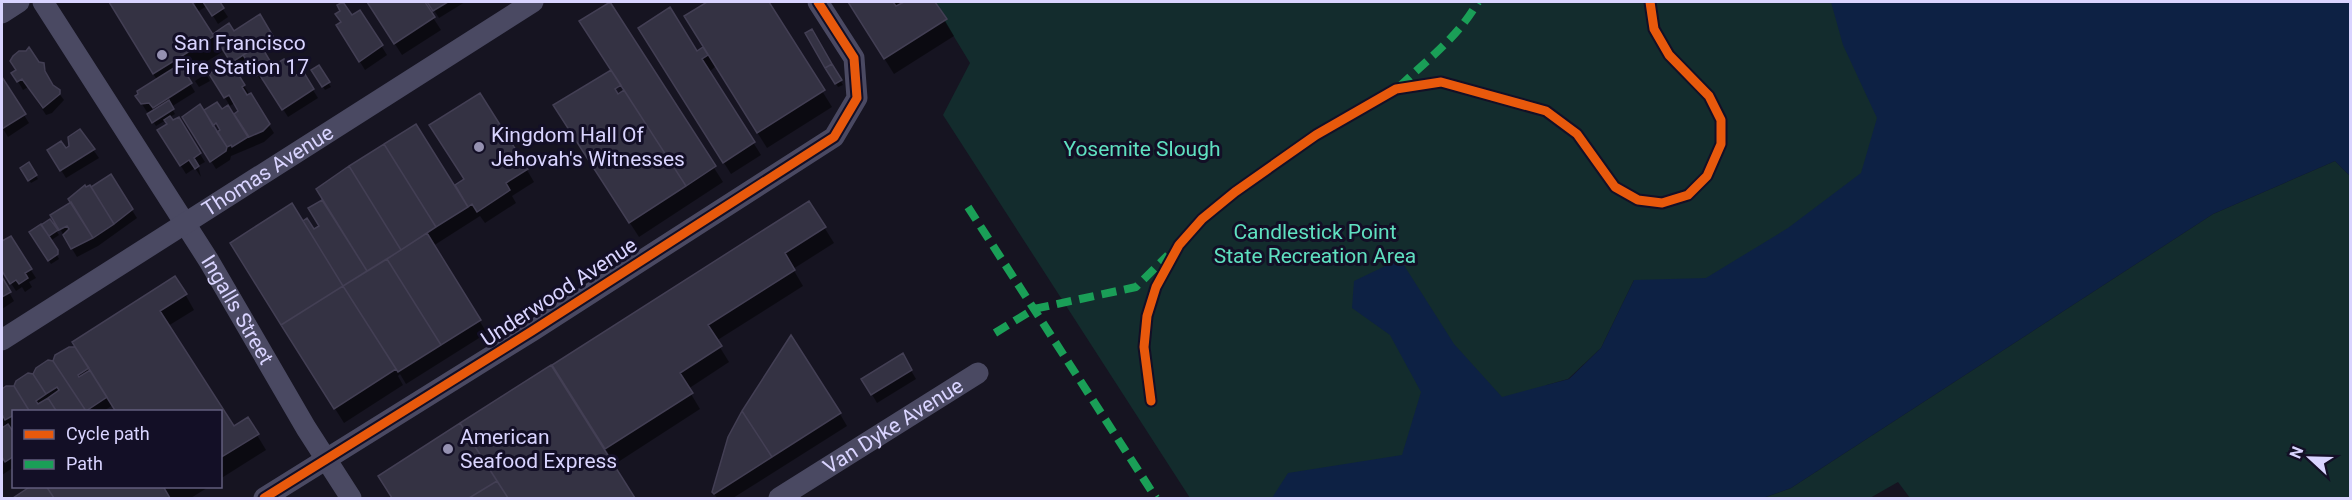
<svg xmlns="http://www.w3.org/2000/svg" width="2352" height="500" viewBox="0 0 2352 500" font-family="Roboto,sans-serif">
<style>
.green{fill:#132c2d}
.water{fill:#0d2144}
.shadow{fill:#0007;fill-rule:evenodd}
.building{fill:#343243;stroke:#433f54;stroke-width:1.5}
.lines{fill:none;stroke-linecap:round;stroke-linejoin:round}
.minor{stroke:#4a4962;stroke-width:21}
.quiet{stroke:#1a9f57;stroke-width:8;stroke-dasharray:15 8;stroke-linecap:butt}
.cycleway-casing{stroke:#130f26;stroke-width:13}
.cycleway{stroke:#e8590c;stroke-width:9}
.poi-dot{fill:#9591b1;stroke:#130f26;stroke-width:2}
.labels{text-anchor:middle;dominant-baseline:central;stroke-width:6;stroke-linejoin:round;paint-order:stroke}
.poi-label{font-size:21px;fill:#d9d4ff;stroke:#130f26;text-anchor:start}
.park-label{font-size:21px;fill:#5fe0c0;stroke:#130f26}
.street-label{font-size:21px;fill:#d9d4ff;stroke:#130f26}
</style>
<rect width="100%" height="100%" fill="#161421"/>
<path class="green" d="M933,2H2175L1718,293L1634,280L1601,348L1568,379L1547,385L1364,498H1190L943,115L970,63Z
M2335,161L2350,176V498H1910L1898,482L1870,498H1763L1791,488L2213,214Z"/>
<path class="water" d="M1831,2H2350V176L2335,161L2213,214L1791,488L1763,498H1272L1288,473L1402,455L1421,392L1390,335L1352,308L1354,281L1400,259L1454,344L1502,397L1569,379L1601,348L1634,280L1706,278L1788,228L1861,173L1877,118L1843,45Z"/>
<path class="shadow" d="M112,2H191L193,6L196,4L194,2H218L228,17L218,24L207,6L197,12L222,52L185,75L195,92L171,107L175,114L170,117L173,122L178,119L205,162L198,166L201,177L195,168L186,174L159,131L169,125L166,120L156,126L149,115L154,111L147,112L137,96L157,80L119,18L110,3Z
M368,2H423L441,30L402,55Z
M429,2H465L439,18Z
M709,2H767L832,107L767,148L716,66L709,72L761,155L731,174L647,41L697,53L705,48L686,17Z
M849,2H934L954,36L894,74Z
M609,3L723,182L639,237L564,121L612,71ZM621,83L626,91L618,96L613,89Z
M360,12L387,55L365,70L338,26Z
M259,16L277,45L264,53L273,68L313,90L318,98L288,117L263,77L260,79L249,63L235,72L274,133L264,142L231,156L230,160L216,169L189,126L217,104L221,111L230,106L211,75L232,61L234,33ZM235,103L240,112L233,116L228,107ZM217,121L222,130L217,134L211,125Z
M812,31L843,85L838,87L808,34Z
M38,63L43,64L49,80L64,100L52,113L46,115L28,87L23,90L13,73Z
M319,67L331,87L325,90L313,70Z
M206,74L210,81L199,87L195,81Z
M2,80L29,123L8,137L2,127Z
M80,131L99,158L66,178L54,159L71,147Z
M29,164L38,179L31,183L22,168Z
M527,170L534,182L512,196L516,203L485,223L480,216L433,246L487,333L406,384L400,374L398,376L403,385L344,423L241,258L302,223L314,231L321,227L310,209L324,200L454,187L465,180Z
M110,176L137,218L98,246L77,257L57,224Z
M809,203L834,243L793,269L803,286L716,341L729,362L688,389L700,409L615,464L563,381Z
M50,221L59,235L50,241L59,259L51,264L31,232Z
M10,238L36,278L29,282L32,287L25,292L22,287L16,291L2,269V243Z
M2,280L14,301L2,309Z
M185,294L194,310L168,326L233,428L257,435L266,450L220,479V412L113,405L102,412H14V467L2,475V391L7,388L12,389L17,382L52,364L69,348H77Z
M902,355L916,379L877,403L863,379Z
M550,367L633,498H393L380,476Z
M840,414L847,426L733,498H717L713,492Z
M34,486H210L191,498H16Z"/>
<path class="building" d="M109,2H192L214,36L153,74Z
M203,2H220L224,8L212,16Z
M343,2L352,15L360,10L383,45L359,62L336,25L341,22L335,14L340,11L337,5Z
M367,2H425L435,17L394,44Z
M427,2H448L433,11Z
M610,2L716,166L686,186L579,21Z
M707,2H769L825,90L757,133L684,16Z
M848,2H893L896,6L904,2H935L947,19L884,59Z
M670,7L697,51L703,47L708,55L702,59L755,142L723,163L638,28Z
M260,14L273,36L231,63L213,34L229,23L234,31Z
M812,29L832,64L825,68L805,33Z
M260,44L273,66L256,76L243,55Z
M29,47L39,62L44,63L45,71L53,85L60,90V94L43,108L22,79L17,82L11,73L16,70L10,61L13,56L19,51H26Z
M284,59L295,76L303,71L314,89L282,110L259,74Z
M230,61L245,85L242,87L247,95L251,93L270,124L263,131L249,137L234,114L238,111L229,95L224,98L209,74Z
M180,64L192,83L153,108L149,103L141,104L135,96L138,94L137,91Z
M832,64L842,80L835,84L825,68Z
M319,65L330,82L322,87L311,70Z
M611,70L621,85L615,89L618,94L624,90L686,186L629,223L553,105Z
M2,77L26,114L2,129Z
M480,93L528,169L506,183L510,190L477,212L472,204L468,207L455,185L464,179L429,125Z
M169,100L174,109L152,123L147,114Z
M217,102L222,109L228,105L248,137L232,147L231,145L227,147L217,132L220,130L216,123L213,126L204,110Z
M200,104L227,147L226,151L210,162L182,117Z
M170,116L173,120L179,117L201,153L194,158L199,166L195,169L189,160L180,166L157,130L167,124L164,120Z
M416,124L468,207L436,227L384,144Z
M80,129L95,149L60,171L47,150L61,141L66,148L69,146L68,137Z
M384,144L436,227L401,250L349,166Z
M29,162L37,175L28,181L20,168Z
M349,166L401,250L367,271L316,189Z
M111,174L133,209L114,224L91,187Z
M85,185L86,187L90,185L114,224L93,238L68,199Z
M322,200L367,271L343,286L303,221L307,218L314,229L319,226L308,208Z
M809,201L826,227L785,253L795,270L708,325L722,346L680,373L693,393L605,449L552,365Z
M71,202L93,238L71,249L63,235L69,229L67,226L59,230L50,215Z
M292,203L343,286L281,325L230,243Z
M50,219L58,230L49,236L41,225Z
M41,224L58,250V254L48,261L29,232Z
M427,233L481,320L441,345L387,259Z
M11,236L32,269L25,273L28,278L19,284L16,280L10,284L2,271V241Z
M387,259L441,345L398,372L343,286Z
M175,276L187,294L160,311L234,426L248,417L259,434L220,458V412H116L72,342Z
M2,277L11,292L2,297Z
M343,286L396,369L334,409L281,325Z
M791,335L841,413L772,457L742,411Z
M69,347H75L89,368L78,375L79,377L90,370L107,397L86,411L53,361L55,355Z
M903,353L912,370L871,395L861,379Z
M48,360L53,361L86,411L57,412L48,398L59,390L57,387L46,394L33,374L36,368Z
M551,365L635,498H508L460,423Z
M28,373L33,374L46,394L36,401L38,404L48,398L57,412H30L14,386L16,381Z
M6,386H14L30,412H14V415L5,420L2,414V389Z
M742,411L772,457L714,494L712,492L728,437Z
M460,423L497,481L469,498H392L378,476Z
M8,424L14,433V456L5,462L2,457V428Z
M497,481L508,498H469Z
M31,486H46L54,498H13Z
M46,486H163L170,498H54Z"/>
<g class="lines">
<g class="minor">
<path id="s1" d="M43,2L209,261L306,428L351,498"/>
<path d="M2,13L19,2"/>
<path id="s2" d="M2,340L533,2"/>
<path d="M264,498L532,331L834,137L857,98L854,58L818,2"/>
<path id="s3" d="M779,498L978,373"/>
</g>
<path class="quiet" d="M1399,87C1428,59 1458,37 1478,2
M968,207L1156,498
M995,333L1034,309L1136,287L1168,255"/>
<g class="cycleway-casing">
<path id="cycleway" d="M1151,401L1144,347L1147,316L1156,287L1179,245L1202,219L1235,192L1316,135L1396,89L1441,82L1546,111L1577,134L1615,187L1638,200L1662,203L1688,195L1707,176L1721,144V120L1709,96L1669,55L1654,29L1650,2
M264,498L532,331L834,137L857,98L854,58L818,2"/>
</g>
<use href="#cycleway" class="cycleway"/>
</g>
<g class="poi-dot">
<circle cx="162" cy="55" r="6"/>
<circle cx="479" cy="147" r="6"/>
<circle cx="448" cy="449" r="6"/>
</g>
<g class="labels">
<g class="poi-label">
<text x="174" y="43">San Francisco<tspan x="174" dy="24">Fire Station 17</tspan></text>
<text x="491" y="135">Kingdom Hall Of<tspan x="491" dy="24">Jehovah's Witnesses</tspan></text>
<text x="460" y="437">American<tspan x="460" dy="24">Seafood Express</tspan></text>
</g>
<g class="park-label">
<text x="1142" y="149">Yosemite Slough</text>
<text x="1315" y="232">Candlestick Point<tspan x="1315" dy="24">State Recreation Area</tspan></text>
</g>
<g class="street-label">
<text stroke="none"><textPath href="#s2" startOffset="315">Thomas Avenue</textPath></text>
<text transform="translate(559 292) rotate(-33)">Underwood Avenue</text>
<text stroke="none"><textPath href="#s1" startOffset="364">Ingalls Street</textPath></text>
<text stroke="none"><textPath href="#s3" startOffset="135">Van Dyke Avenue</textPath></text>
</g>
</g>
<rect width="2352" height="500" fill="none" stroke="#d9d4ff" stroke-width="6"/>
<rect x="12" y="410" width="210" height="78" fill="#130f26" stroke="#625e7d" stroke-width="1.5"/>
<rect x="24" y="430" width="30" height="9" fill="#e8590c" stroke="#625e7d" stroke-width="1.5"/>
<text x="66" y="440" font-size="18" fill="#d9d4ff">Cycle path</text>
<rect x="24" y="460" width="30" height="9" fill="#1a9f57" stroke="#625e7d" stroke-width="1.5"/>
<text x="66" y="470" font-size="18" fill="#d9d4ff">Path</text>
<g transform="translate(2310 458) rotate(292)" stroke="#130f26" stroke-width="4.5" paint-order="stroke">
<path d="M0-4.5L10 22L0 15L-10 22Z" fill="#d9d4ff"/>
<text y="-9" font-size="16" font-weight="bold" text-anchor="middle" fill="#d9d4ff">N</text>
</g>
</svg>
